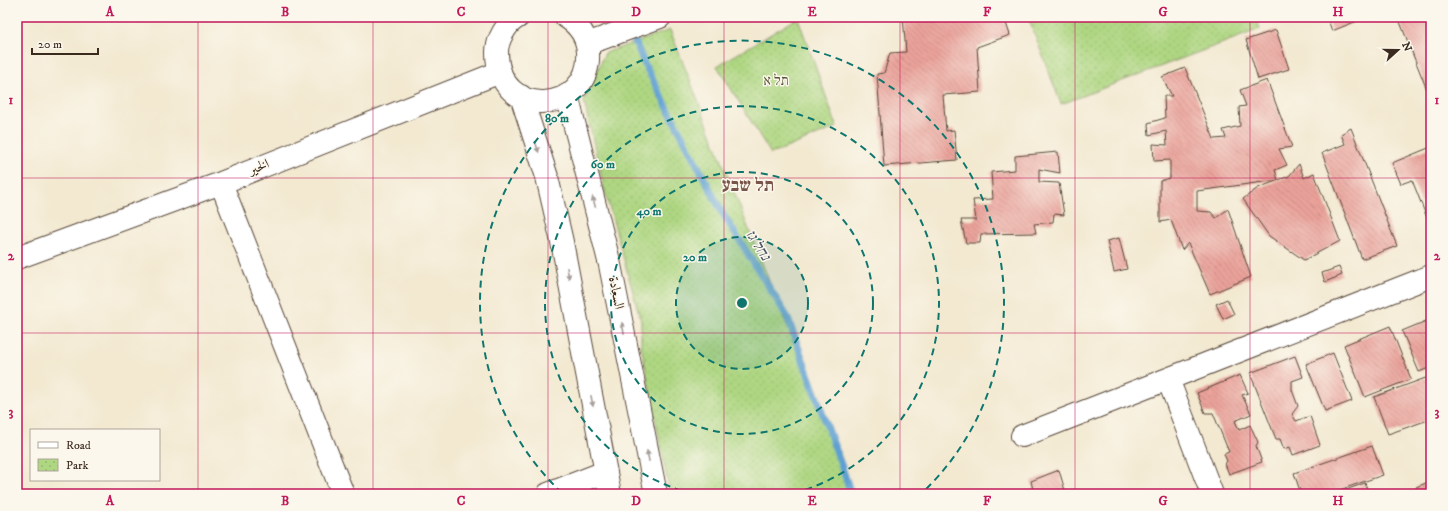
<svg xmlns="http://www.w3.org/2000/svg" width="1448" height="511" viewBox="0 0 1448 511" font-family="'IM FELL DW Pica',Amiri,'Frank Ruhl Libre',serif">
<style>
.park{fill:url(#park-dots);stroke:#758050}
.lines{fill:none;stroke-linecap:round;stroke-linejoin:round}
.stream{stroke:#5ea0d1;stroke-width:7}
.building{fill:url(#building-back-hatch)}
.minor-casing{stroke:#574739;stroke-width:24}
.tertiary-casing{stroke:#574739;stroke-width:24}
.minor{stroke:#fff;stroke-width:22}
.tertiary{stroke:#fff;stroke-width:22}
.oneway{fill:#a79f9a}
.grid{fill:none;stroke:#c2185b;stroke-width:1;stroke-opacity:0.55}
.ring{fill:none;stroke:#0f766e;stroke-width:2;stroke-dasharray:7 5}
.labels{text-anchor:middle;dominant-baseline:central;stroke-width:3;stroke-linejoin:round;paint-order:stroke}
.park-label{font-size:14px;fill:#585537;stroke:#fbf7ec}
.street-label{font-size:14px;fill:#3b2a1e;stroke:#fbf7ec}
.water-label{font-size:15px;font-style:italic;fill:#495966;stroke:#fbf7ec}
.district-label{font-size:18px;font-weight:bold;fill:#79544a;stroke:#fbf7ec}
.centre{fill:#0f766e;stroke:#fbf7ec;stroke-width:2}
.ring-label{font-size:12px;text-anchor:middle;font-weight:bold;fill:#0f766e;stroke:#fbf7ec;stroke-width:3;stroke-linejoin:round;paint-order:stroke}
.neatline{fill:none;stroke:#c2185b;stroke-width:1.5}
.grid-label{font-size:13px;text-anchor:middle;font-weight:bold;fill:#c2185b}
</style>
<defs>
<pattern id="park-dots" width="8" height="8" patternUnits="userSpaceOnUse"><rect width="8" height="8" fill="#afd782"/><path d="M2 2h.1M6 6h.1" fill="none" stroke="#97b970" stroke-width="1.8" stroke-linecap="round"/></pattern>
<pattern id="building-back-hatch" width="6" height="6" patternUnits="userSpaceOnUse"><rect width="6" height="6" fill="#eba39b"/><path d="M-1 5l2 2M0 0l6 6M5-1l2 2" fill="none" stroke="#c0857e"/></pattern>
</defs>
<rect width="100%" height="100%" fill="#fbf7ec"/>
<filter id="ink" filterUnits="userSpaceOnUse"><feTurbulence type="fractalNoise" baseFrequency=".025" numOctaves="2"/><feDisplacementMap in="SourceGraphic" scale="8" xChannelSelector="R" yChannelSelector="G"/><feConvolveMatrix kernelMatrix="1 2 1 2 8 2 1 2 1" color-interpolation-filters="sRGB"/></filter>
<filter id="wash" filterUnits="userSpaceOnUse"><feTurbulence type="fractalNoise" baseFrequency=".012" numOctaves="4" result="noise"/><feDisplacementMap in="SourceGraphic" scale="16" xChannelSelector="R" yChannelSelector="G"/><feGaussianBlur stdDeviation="0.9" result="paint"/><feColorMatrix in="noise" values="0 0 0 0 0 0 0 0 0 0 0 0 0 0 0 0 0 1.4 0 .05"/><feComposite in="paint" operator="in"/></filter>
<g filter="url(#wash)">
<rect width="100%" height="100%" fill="#f3e9d1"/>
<path class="park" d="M1028,17H1255L1260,29L1061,104Z
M798,18L837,127L771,154L717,66Z
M670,30L840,460L847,494H670L641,345V321L604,188L584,101L605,53Z"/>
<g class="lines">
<path class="stream" d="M625,17L644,63L723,214L787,316L843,470L851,494"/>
</g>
<g id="blocks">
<path class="building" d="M903,17H1004L1010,35L977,47L980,92L943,95L946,131L954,130L957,160L884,166L877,74L884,73L890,53L906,52Z
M1327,17H1367L1332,31Z
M1398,17H1431V100Z
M1276,30L1289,69L1258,79L1246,40Z
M1185,68L1214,139L1226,138L1223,130L1240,126L1239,107L1246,106L1240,90L1267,80L1292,147L1279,149L1287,165L1275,170L1278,180L1197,191V211L1211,212L1216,218L1228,209L1251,277L1210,294L1188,243L1182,250L1171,220L1160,222V181L1170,178V160L1154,161L1153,144L1167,145L1166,131L1149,135L1148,123L1165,118L1164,96H1172L1162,77Z
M1351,128L1397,246L1362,259L1322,153L1345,144L1341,134Z
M1431,147V228L1412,180L1401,184L1392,163Z
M1058,152L1060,173L1039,169V182L1059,183L1064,215L1054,214L1053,222L1034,224L1036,233L981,234L980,243H966L961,220H976L973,200L993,199L991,172L1015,170V156Z
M1299,164L1304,178L1314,173L1340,241L1304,260L1269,236L1243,199L1258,188L1289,176Z
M1119,238L1127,269L1114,272L1107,241Z
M1339,267L1342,275L1325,282L1322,273Z
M1227,299L1234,314L1223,319L1216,304Z
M1431,319V367L1419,372L1402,331Z
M1390,326L1411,379L1365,397L1344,345Z
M1333,353L1352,401L1325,411L1306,364Z
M1295,356L1303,377L1292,381V390L1298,406L1292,414L1296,421L1310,416L1320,445L1293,455L1290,447L1284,449L1280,439H1276L1250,373Z
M1240,375L1248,393L1242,395L1251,414L1235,421L1239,430L1250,425L1258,442L1256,446L1262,462L1229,474L1225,464L1227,461L1224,454L1229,452L1213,413H1205L1197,393Z
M1431,376V419L1388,434L1374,397Z
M1372,446L1383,475L1328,494H1301L1294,473Z
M1059,470L1066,494H1034L1031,481Z
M1431,481V494H1419L1416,487Z
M1365,483L1369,494H1335Z"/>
</g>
</g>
<g filter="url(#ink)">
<use href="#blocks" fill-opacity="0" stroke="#574739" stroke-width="1"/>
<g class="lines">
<g class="minor-casing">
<path id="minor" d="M221,183L343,494
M17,258L221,183L500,72
M1168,379L1212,494
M1022,436L1431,276
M548,494L605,472"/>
</g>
<g class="tertiary-casing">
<path id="tertiary" d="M518,17C507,22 497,40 497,52C497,122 592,115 588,52C587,37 579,25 566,17
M587,44L660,17
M567,95L610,265L656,494
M521,96L547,177L562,242L610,494"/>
</g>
<use href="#minor" class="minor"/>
<use href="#tertiary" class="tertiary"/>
</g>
<defs><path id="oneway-solid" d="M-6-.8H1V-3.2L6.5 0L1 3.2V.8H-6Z"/></defs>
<g class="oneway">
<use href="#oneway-solid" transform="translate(537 147) rotate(72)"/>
<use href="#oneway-solid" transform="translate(594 202) rotate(-105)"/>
<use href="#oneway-solid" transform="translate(568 273) rotate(79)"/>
<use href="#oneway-solid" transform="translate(623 328) rotate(-101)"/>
<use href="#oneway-solid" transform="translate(592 401) rotate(79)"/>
<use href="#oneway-solid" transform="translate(648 456) rotate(-101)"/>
</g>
</g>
<path class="grid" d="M198,17V494M373,17V494M548,17V494M724,17V494M900,17V494M1075,17V494M1250,17V494M17,178H1431M17,333H1431"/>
<circle cx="742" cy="303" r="66" fill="#0f766e" fill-opacity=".12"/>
<g class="ring">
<circle cx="742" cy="303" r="66"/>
<circle cx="742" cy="303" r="131"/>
<path d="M693 494A197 197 0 1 1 791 494"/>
<path d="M562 493A262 262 0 1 1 922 493"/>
</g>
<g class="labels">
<g class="park-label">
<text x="776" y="81">תל א</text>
</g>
<g class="street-label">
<text transform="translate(259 167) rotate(-22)">الخير</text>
<text transform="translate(616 293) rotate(79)">السعادة</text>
</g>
<g class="water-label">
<text transform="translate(758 245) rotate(58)">נחל גז</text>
</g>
<g class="district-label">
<text x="748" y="186">תל שבע</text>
</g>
</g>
<circle cx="742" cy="303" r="6" class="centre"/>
<g class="ring-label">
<text x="557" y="122">80 m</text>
<text x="603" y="168">60 m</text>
<text x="649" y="215">40 m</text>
<text x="695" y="261">20 m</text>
</g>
<rect width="1448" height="511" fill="none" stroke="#fbf7ec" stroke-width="44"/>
<rect x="30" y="429" width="130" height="52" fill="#fbf7ec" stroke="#aea59a"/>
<rect x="38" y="442" width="20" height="6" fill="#ffffff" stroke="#aea59a"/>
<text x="66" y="449" font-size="12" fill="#3b2a1e">Road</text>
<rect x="38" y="459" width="20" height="12" fill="url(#park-dots)" stroke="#aea59a"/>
<text x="66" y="469" font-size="12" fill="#3b2a1e">Park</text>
<g transform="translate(1398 50) rotate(69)" stroke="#fbf7ec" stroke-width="3" paint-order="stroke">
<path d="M0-3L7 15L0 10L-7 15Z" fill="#3b2a1e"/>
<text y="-6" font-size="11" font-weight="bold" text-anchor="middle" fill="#3b2a1e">N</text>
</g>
<path d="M32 48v6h66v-6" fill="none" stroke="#3b2a1e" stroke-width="2"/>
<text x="38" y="48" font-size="12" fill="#3b2a1e" stroke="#fbf7ec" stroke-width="3" paint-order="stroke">20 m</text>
<rect x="22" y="22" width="1404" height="467" class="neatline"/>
<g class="grid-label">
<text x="110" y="16">A</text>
<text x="285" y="16">B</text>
<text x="461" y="16">C</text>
<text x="636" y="16">D</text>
<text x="812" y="16">E</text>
<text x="987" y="16">F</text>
<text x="1163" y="16">G</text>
<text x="1338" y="16">H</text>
<text x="11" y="104">1</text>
<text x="1437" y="104">1</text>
<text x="11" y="260">2</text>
<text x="1437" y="260">2</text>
<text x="11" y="416">3</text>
<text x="1437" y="416">3</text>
<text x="110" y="505">A</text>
<text x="285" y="505">B</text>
<text x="461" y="505">C</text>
<text x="636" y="505">D</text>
<text x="812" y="505">E</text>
<text x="987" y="505">F</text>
<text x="1163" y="505">G</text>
<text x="1338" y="505">H</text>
</g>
</svg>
